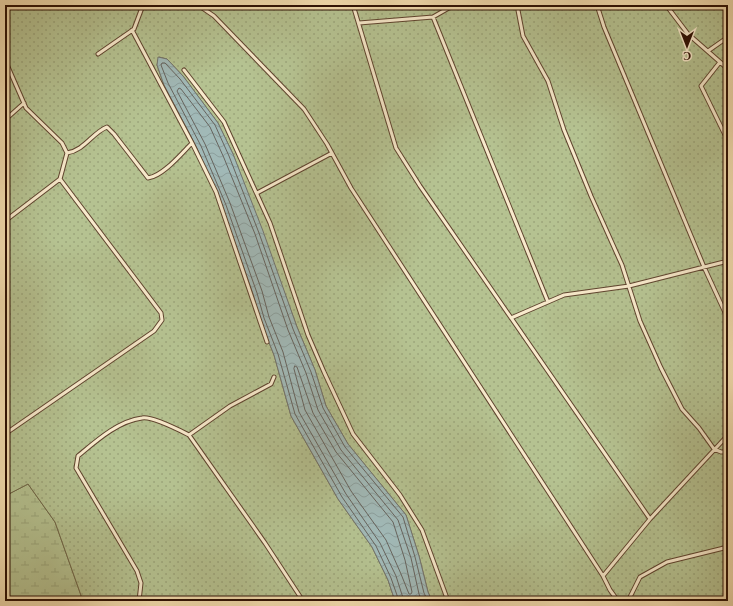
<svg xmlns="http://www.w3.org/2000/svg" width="733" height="606" viewBox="0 0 733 606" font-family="'EB Garamond',serif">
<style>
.wetland{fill:url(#wetland-marsh);stroke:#71694a}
.garden{fill:url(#garden-dots);stroke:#71694a}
.water{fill:url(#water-waves);stroke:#73756f}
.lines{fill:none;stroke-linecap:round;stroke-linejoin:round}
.shore{stroke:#67645e;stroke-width:1}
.lane-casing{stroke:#5f442f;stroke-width:5}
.lane{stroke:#f8eacc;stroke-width:3}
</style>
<defs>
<pattern id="wetland-marsh" width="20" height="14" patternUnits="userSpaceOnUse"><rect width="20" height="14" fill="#b5c291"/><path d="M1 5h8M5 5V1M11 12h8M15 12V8" fill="none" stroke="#9ca67b"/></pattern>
<pattern id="garden-dots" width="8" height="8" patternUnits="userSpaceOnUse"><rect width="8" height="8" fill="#b5c291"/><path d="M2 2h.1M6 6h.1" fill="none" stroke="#9ca67b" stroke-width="1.8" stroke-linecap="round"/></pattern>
<pattern id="water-waves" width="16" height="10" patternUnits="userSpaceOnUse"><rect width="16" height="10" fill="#a1b9b7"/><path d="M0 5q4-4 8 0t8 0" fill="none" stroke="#8b9e9c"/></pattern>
</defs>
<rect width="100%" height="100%" fill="#f4deb0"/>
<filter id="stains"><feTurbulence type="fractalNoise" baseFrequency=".005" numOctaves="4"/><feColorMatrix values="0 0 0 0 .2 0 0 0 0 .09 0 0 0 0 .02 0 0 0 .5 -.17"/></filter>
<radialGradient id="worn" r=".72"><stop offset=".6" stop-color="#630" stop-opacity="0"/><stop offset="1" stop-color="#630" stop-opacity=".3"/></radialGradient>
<path class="wetland" d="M28,484L55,522L83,601H5V496Z"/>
<path class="garden" d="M5,5H728V601H432L428,592L419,556L406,515L348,444L326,406L315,370L297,327L233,154L218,123L183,76L167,59L159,57L157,65L164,85L197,148L222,206L253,294L260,320L274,355L291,416L338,499L372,547L388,580L395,601H83L55,522L28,484L5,496Z"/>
<path class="water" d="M158,57L167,59L183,76L218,123L233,154L263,231L297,327L315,370L326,406L348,444L406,515L419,556L428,592L432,601H395L388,580L372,547L338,499L291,416L274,355L260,320L253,294L222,206L197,148L164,85L157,65Z"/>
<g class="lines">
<path class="shore" d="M295,366L297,367L313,413L336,452L393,522L405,560L412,592L411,594H409L401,574L386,540L351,491L305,410L294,369Z
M399,601L391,578L376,546L342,497L295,414L278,354L264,318L257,293L226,205L201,146L168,83L161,65L162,63H165L180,79L215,125L229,156L259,233L293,329L311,372L323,408L345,447L403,517L415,557L424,593L428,601
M404,601L396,576L380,543L346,494L299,412L283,352L269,317L262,291L230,203L205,144L177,91L179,88L181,89L210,127L224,158L255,234L288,330L306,373L318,410L341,450L398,520L411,558L419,594L422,601"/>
<g class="lane-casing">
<path id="lane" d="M198,5L214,16L304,109L327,144L351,188L603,576L610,590L618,601
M353,5L396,148L420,186L650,519
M517,5L523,36L548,81L564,130L591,196L622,265L640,321L661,368L682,409L699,428L714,449L721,452H728
M597,5L604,27L704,267L728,319
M666,5L688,34L728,69
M433,17L548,302
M359,23L433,17L454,5
M132,30L192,143L216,192L267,342
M708,51L728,37
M98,54L134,29L143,5
M5,60L26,108L62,143L67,153L60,179L161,313L162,320L154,331L5,434
M720,62L701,86L728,141
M184,70L224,122L270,223L308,335L324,372L353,434L400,495L422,530L448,601
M5,120L24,103
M67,153C85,150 92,133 107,127L114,134L148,178C163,176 181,154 192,143
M257,193L332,153
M5,221L60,179
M511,318L564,295L629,286L728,261
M189,435L230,406L271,384L274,377
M603,576L650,519L728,435
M139,601L141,583L137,571L76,468L78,456C96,441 118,421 142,418C152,416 179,430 189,435L265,543L303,601
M378,601L382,600
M628,601L640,577L667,562L728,547"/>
</g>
<use href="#lane" class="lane"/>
</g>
<rect width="733" height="606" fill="none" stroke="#f4deb0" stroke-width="20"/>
<rect x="6" y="6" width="721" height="594" fill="none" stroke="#2d1004" stroke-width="2"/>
<rect x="10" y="10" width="713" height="586" fill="none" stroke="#2d1004"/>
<g transform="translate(687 46) rotate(180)" stroke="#f8eacc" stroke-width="3" paint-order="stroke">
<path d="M0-3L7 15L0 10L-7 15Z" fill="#2d1004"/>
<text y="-6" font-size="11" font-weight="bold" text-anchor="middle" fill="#2d1004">С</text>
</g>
<rect width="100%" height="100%" filter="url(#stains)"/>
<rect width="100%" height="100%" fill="url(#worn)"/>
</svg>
